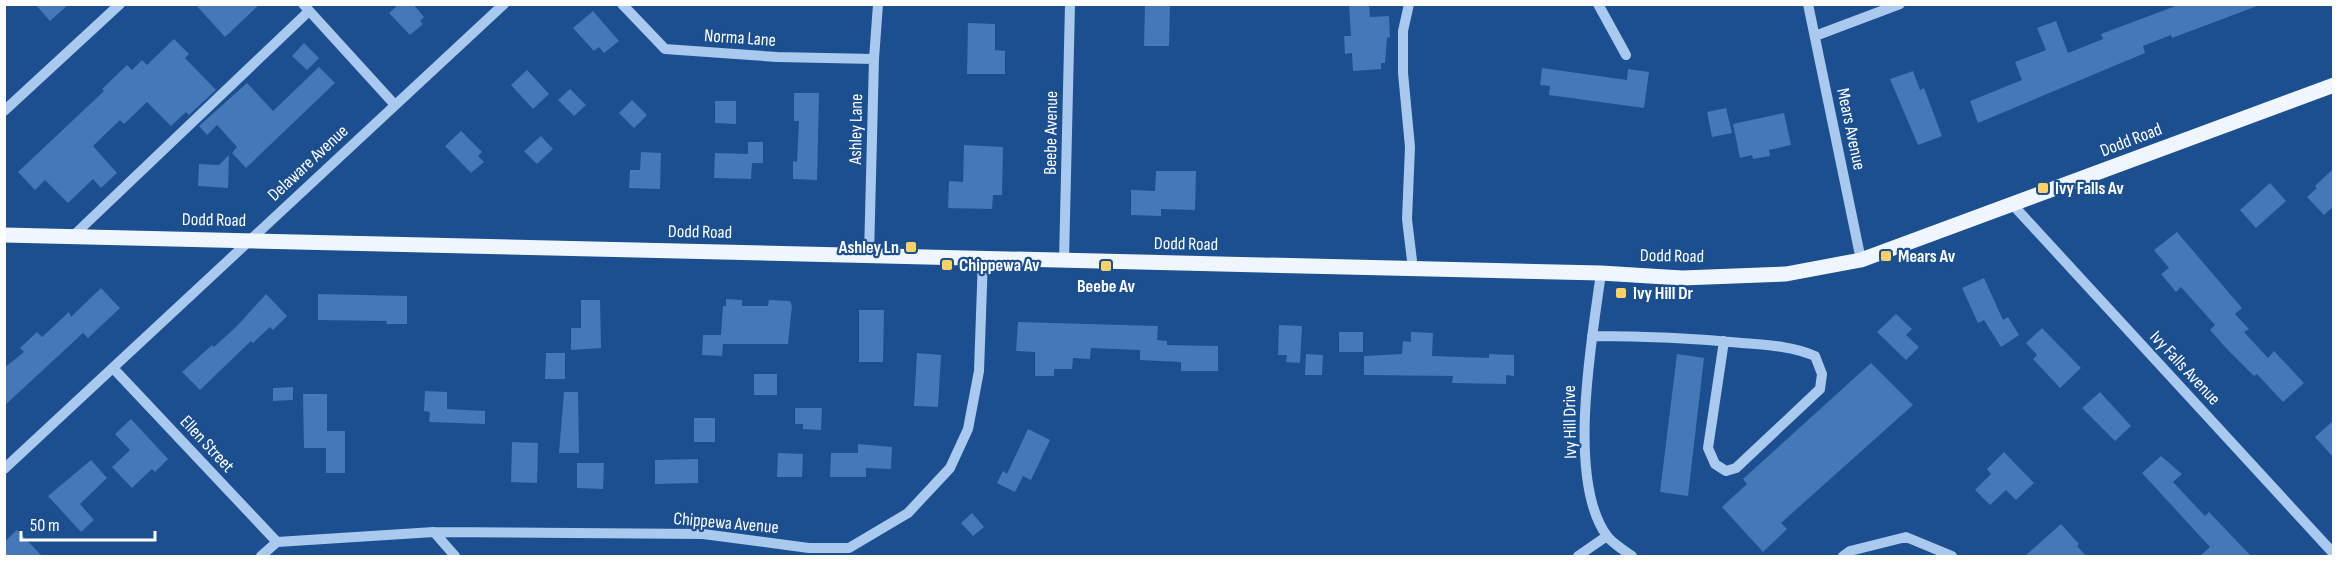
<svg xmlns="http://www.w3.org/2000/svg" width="2338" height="561" viewBox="0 0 2338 561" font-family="'Sofia Sans Condensed',sans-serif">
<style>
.building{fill:#4478b7}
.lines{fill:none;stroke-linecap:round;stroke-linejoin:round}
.minor{stroke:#a9c9ee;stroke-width:10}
.major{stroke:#f0f6ff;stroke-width:15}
.poi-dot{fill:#ffd166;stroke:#1b4f8f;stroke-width:2}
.labels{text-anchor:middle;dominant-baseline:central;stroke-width:4.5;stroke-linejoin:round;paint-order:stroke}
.street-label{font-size:18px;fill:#fff;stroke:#1b4f8f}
.poi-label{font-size:18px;font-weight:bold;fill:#fff;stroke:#1b4f8f;text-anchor:start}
</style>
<rect width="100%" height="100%" fill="#1b4f8f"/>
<path class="building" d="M35,4H69L50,21Z
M195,4H260L225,37Z
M399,4H413L424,17L420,21L423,24L410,35L389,13Z
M1145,4H1170L1169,46H1144Z
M1349,4H1369L1370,17L1389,16L1390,37L1387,38L1385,63H1381V69L1353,71L1352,53L1345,54L1344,36H1351Z
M2181,4L2257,6L2172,38L2171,35L2143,46L2145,53L1978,123L1970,101L2022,80L2015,62L2046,50L2037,28L2056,21L2068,53L2103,39L2101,34Z
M593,11L619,41L604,53L599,47L594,51L573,28Z
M968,23L995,24V50L1005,51V74H967Z
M174,39L189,54L185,58L216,90L189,115L186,112L171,126L147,102L124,124L120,120L93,146L117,173L101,188L93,179L68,203L45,180L35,190L18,172L104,91L102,89L127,65L132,70L142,60L147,65Z
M304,43L319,58L307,70L292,56Z
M319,67L335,83L246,168L232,153L237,147L217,125L207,135L199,126L247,83L273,111Z
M1542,68L1627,80L1628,69L1649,72L1644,108L1549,95L1550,86L1540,85Z
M527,70L549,94L533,109L511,85Z
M1913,71L1920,90L1924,88L1942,136L1918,145L1890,79Z
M570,89L586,105L574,116L558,100Z
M794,93H819L817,180L793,179V161L797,162L799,121H794Z
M632,100L647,115L634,128L619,113Z
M715,101H736V124L715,123Z
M1726,108L1732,133L1712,137L1707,112Z
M1784,113L1791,145L1769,150L1770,156L1753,159L1752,155L1740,158L1733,124Z
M461,131L482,152L478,156L484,162L471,173L445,146Z
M541,136L553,149L537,164L524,151Z
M748,142H763V163H752L751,179L714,178L715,153L748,154Z
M964,145L1003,147L1002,195H993L992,209L948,208L949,181L963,182Z
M641,152L661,153L660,189L629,188L630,170H640Z
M229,155L228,188L198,186L199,164L219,165Z
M2334,168V206L2324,215L2307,197L2317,188L2315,186Z
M1156,171H1196L1195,210L1161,209V216L1131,215V190L1155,191Z
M2270,183L2286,201L2256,228L2240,210Z
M2177,232L2242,308L2235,314L2249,329L2244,332L2268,358L2274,351L2304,383L2283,402L2257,374L2254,376L2226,348L2210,330L2215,325L2181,287L2176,292L2161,274L2169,268L2154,250Z
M1984,278L2003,320L2008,317L2019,335L2001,347L1984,320L1978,323L1962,288Z
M101,288L120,308L88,338L83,333L4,406V368L24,352L20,348L37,332L42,337L69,312L71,317Z
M266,294L287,316L273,330L270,327L253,343L251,341L200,390L182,372L212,345L214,347L237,326Z
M318,294L407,296V324H386L387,321L318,320Z
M726,299L742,300V306H768L769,300L790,301L792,306L788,344H723L722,356L702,355L703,335H721L723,306H726Z
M581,300H600L601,348L571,350V328H581Z
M859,310H884L883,362H859Z
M1896,314L1912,329L1906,335L1919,347L1906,360L1877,332Z
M1018,322L1158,326L1157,340L1167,341V345L1218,346V371H1181V362L1140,360V350L1091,348L1090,359L1073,358L1072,369H1054V376H1035V352L1016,351Z
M1279,325L1302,326L1300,363L1286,362L1287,355H1278Z
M2042,328L2081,368L2060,388L2033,359L2037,355L2026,343Z
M1339,332H1363V352H1339Z
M1411,332L1433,333L1432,356L1489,358V354L1514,355V376L1506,375V384L1452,383L1453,376L1364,375V356L1402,354L1403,341L1411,342Z
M546,353H565V379H545Z
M917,353L941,355L938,407L914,406Z
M1306,354L1323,355L1322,375H1305Z
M1677,354L1704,358L1688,496L1660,492Z
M1871,363L1913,405L1781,523L1787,529L1763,552L1722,507L1747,484L1743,479Z
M754,374H777V395H754Z
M293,387V400L273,401V388Z
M425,391L447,392V409L485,411V424L429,422L430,412L424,411Z
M564,392H578L579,453H559Z
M2100,392L2131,426L2115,441L2082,408Z
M303,394H327V431H345V473H326V448H304Z
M795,408H822L821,430L803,429V424H795Z
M694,418H715V442H694Z
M131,419L168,459L155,472L152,469L132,488L112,467L130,450L115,434Z
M2334,420V458L2315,437Z
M1028,429L1050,440L1031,480L1023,476L1015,492L997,483L1003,471L1007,474Z
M512,442L538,443L537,483L511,482Z
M858,444L892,447L891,469L866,468V477H830L831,453H858Z
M2004,452L2034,483L2016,500L2006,490L1990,505L1975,490L1991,474L1987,469Z
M778,453L803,454L802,477H777Z
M2161,456L2182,474L2173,482L2205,516L2209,512L2251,556H2200L2210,547L2142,473Z
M698,459V483L655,484V460Z
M91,460L107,478L80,504L94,520L81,532L48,496Z
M577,463H604L603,489L577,488Z
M972,513L984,527L973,536L961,523Z
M2061,524L2079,544L2077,546L2086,556H2025Z
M17,530L42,556H4V542Z"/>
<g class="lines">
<path class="minor" d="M303,4L395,105
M622,4L665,49L777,57L874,59
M1409,4L1403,31V73L1410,147L1407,219L1413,269
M1598,4L1626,55
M1808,4L1861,260
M1815,36L1900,4
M4,111L120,4
M2013,205L2334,554
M73,236L309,11
M869,255L874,59L878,4
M1064,261L1070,4
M1601,273C1592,339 1566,480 1607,536C1613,544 1624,550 1632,556
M1592,336C1642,336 1692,338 1742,343C1767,345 1791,346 1815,356L1822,374L1820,389L1736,468L1726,471L1715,464L1708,448L1724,341
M113,368L277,542
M4,469L504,4
M434,532L455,556
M261,556L277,542L434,532L703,534L809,548H849L908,513L950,468L968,429L979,371L983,258
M1578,556L1607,536
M1843,556L1850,551L1906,537L1952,556"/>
<path class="major" d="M4,235L1601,273L1682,278L1786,274L1861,260L2334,85"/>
</g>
<g class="poi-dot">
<rect x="2037" y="182" width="12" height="12" rx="3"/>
<rect x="905" y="241" width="12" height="12" rx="3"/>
<rect x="1880" y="250" width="12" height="12" rx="3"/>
<rect x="941" y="259" width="12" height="12" rx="3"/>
<rect x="1100" y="260" width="12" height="12" rx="3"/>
<rect x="1615" y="287" width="12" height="12" rx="3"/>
</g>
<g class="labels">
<g class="street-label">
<text transform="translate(740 38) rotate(4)">Norma Lane</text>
<text transform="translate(856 129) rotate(-89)">Ashley Lane</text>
<text transform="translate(1851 129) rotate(78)">Mears Avenue</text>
<text transform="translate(1051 133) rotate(-89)">Beebe Avenue</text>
<text transform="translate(2131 140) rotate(-21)">Dodd Road</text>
<text transform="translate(308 163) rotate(-43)">Delaware Avenue</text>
<text transform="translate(214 220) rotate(1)">Dodd Road</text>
<text transform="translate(700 232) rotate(1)">Dodd Road</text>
<text transform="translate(1186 244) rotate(1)">Dodd Road</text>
<text transform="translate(1672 256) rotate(1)">Dodd Road</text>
<text transform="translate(2185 368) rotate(47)">Ivy Falls Avenue</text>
<text transform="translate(1570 422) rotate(-91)">Ivy Hill Drive</text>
<text transform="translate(207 444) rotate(47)">Ellen Street</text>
<text transform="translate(726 523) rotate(5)">Chippewa Avenue</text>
</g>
<g class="poi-label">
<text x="2055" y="188">Ivy Falls Av</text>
<text x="899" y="247" text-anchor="end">Ashley Ln</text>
<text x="1898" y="256">Mears Av</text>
<text x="959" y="265">Chippewa Av</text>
<text x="1106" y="286" text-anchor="middle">Beebe Av</text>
<text x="1633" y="293">Ivy Hill Dr</text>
</g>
</g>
<rect width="2338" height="561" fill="none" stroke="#ffffff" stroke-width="12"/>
<path d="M21 531v9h134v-9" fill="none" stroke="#ffffff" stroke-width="3"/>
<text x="30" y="531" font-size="18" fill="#ffffff" stroke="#1b4f8f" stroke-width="4.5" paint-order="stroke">50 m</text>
</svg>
